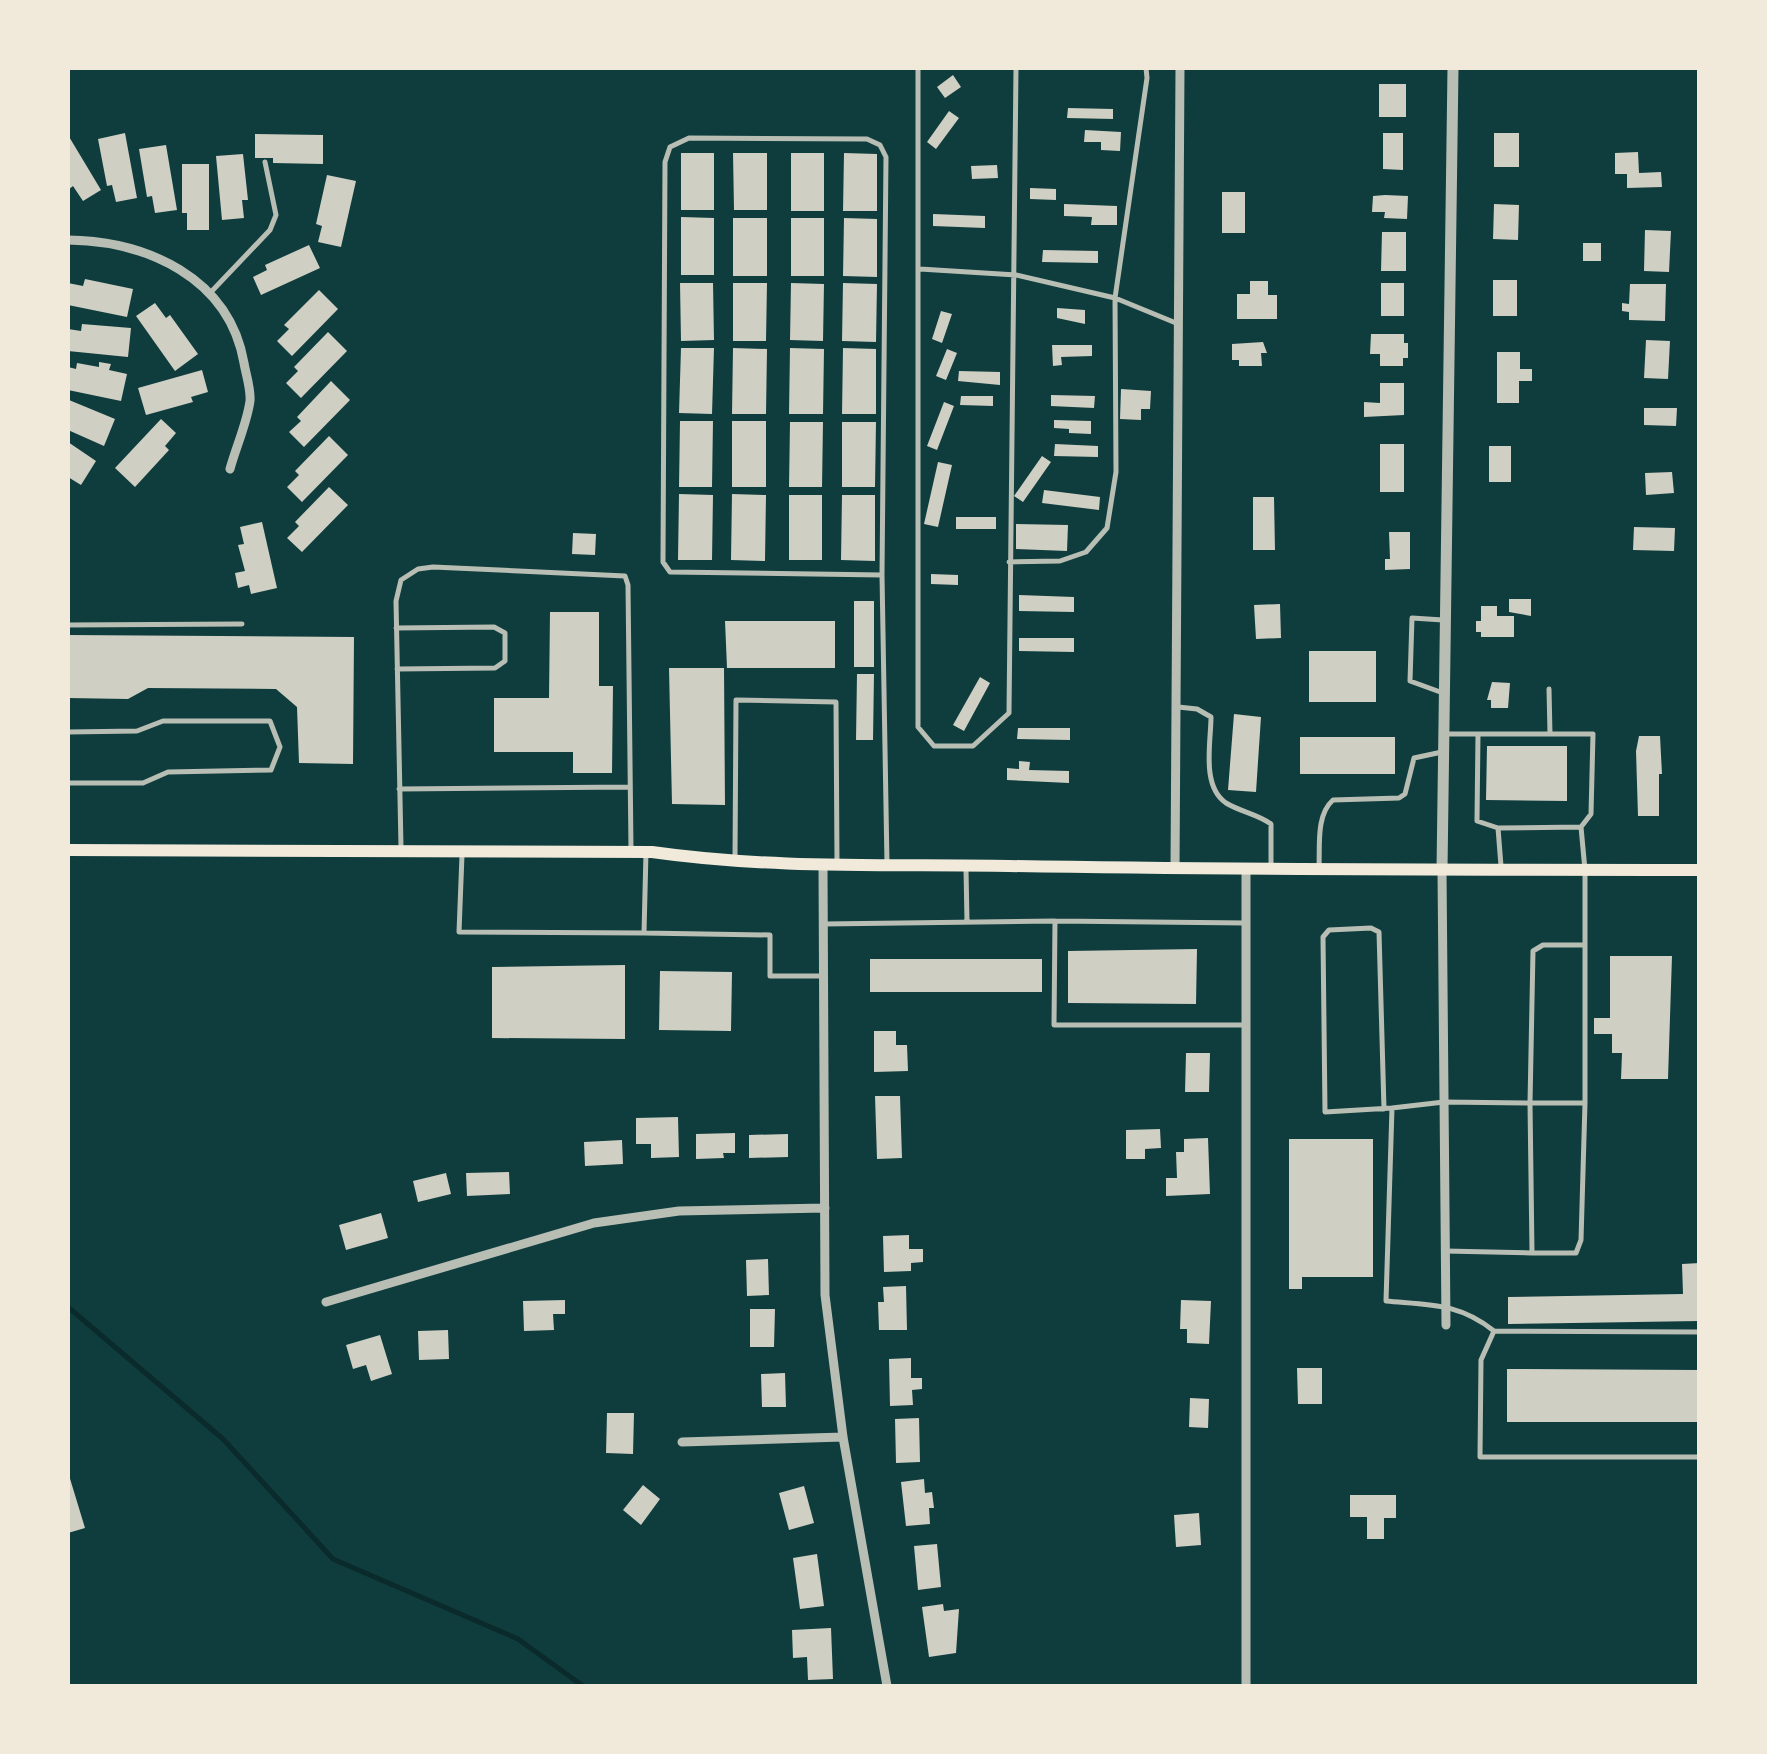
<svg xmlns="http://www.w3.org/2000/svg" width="1767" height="1754" viewBox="0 0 1767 1754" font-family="'Public Sans',sans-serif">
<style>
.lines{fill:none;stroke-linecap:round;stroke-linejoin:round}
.stream{stroke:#0a2a2b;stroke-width:5}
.building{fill:#cfcfc3}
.service{stroke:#b8beb3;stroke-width:5}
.minor{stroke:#b8beb3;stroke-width:9}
.tertiary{stroke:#b8beb3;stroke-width:11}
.secondary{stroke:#f1e9da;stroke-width:12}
</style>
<rect width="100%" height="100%" fill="#0f3d3e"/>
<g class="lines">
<path class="stream" d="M68,1307L223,1439L333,1559L518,1639L583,1686"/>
</g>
<path class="building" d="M953,75L961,87L945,98L937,87Z
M1379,84H1406V117H1379Z
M1068,108L1113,109V119L1067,118Z
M949,111L959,118L936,149L927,142Z
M1085,130L1121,132L1120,151L1101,150V142H1084Z
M125,133L137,198L116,202L112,185L107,186L98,139Z
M1383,133H1403V170L1383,169Z
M1494,133H1519V167H1494Z
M255,134L323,135V164L273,163V158H255Z
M68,135L101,190L83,201L73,186L68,190Z
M166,145L177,210L155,213L152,196L147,197L139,149Z
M1638,152L1639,173L1661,172L1662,187L1627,188V174H1615V153Z
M681,153H714V210H681Z
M733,153H767V210H734Z
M791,153H824V211H791Z
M844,153L877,154V211H843Z
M243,154L248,200H242L244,218L222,220L216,156Z
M182,164H209V230H187V213H182Z
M997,165L998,178L972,179L971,166Z
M327,175L356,181L341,247L318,242L322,226L316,224Z
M1030,188L1056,189V200L1030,199Z
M1222,192H1245V233H1222Z
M1385,195L1408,196L1407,219L1384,218L1385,212H1372L1373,196Z
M1064,204L1117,206V225H1091L1092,217L1064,216Z
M1494,204L1519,205L1518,240L1493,239Z
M933,214L985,216V228L933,226Z
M681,217L714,218V275H681Z
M733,218H767V276H733Z
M791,218H824V276H791Z
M844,218L877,219V277L843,276Z
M1645,230L1671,231L1669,272L1644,271Z
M1382,232H1406V271H1381Z
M1583,243H1601V261H1583Z
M309,245L320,268L261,295L253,277L267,270L265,265Z
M1043,250L1098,251V263L1042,262Z
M85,279L133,289L127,317L68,305V283L83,286Z
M1493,280H1517V316H1493Z
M1250,281H1268V295H1277V319H1237V294H1250Z
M680,283H713L714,340L681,341Z
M733,283H767L766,341H733Z
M791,283L824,284L823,341L790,340Z
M843,283L877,284L876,342L842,341Z
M1381,283H1404V316H1381Z
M1630,284H1666L1665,321L1629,320V312L1622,311V303L1629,304Z
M319,290L338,309L292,356L277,341L289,329L284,325Z
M155,303L166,318L170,315L198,354L175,371L136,316Z
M1057,308L1085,310V324L1057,318Z
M941,311L952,314L942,343L932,339Z
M82,324L131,328L128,357L68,351V329L81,331Z
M328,332L347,351L301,398L286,383L298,371L294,367Z
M1371,334H1404V343H1408V358H1403V366H1380V354H1370Z
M1646,340L1670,341L1668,379L1644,378Z
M1263,342L1267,353H1261L1262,366H1239V360H1232V344Z
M1052,345H1092V356L1061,357L1062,365L1053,366Z
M681,348H714L712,414L679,413Z
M733,348L767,349L766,414H732Z
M790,348L824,349L823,414H789Z
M843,348L876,349V414H842Z
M947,349L957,353L946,380L936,376Z
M1497,352H1520V369H1532V381H1519V403H1497Z
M99,362L111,364L109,370L127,374L121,401L68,390V367L76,369L77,363L99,367Z
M202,370L208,392L191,397L193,402L146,415L138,388Z
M959,371L1000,372V385L958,381Z
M331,381L350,400L304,447L289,432L301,421L297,417Z
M1380,383H1404V415L1364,417V402L1380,403Z
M1121,389L1151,391L1150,409H1141V420L1120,419Z
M1051,395L1095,396L1094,408L1051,406Z
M961,396H993V406L960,405Z
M69,400L115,419L104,446L68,430Z
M944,402L954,406L937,450L927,446Z
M1644,408H1677L1676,426L1644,425Z
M161,419L176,433L165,446L169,450L135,487L115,468Z
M1054,420L1091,421V434L1069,433V429L1054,428Z
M680,421H713L712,487H679Z
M732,421H766V487H732Z
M790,422H823L822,487H789Z
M842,422H876L875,487H842Z
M329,436L348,455L302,502L287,487L299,475L295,471Z
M68,442L96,461L81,485L68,477Z
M1055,444L1098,446V457L1054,456Z
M1380,444H1404V492H1380Z
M1489,446H1511V482H1489Z
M1042,456L1051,462L1023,502L1014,496Z
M938,462L952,465L938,527L924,524Z
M1672,472L1674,493L1646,495L1645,473Z
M329,487L348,505L302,552L287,538L299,526L295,522Z
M1044,490L1100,497L1099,510L1042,503Z
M679,494L713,495L712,560H678Z
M732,494L766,495L765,561L731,560Z
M789,495H822V560H789Z
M842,495H875V561L841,560Z
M1253,497H1274L1275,550H1253Z
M956,517H996V529H956Z
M262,522L277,588L251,594L249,585L238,588L235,573L245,571L238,545L244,544L240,527Z
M1016,524L1068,525L1067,551L1016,549Z
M1634,527L1675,528L1674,551L1633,550Z
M1389,532H1410V569L1385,570V559H1390Z
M573,533L596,534L595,555L572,554Z
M931,574L958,575V585L931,584Z
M1019,595L1074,597V612L1019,611Z
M1509,599H1531V616L1509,612Z
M854,601H874V667H854Z
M1280,604L1281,638L1256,639L1254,605Z
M1481,606H1497V616H1514V637H1481V632H1476V621H1481Z
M550,612H599V686H613L612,773H573V752H494V698H549Z
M725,621H835V668H727Z
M68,635L354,637L353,764L299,763L297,707L276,689L148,688L128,699L68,698Z
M1019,638H1074V652L1019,651Z
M1309,651H1376V702H1309Z
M669,668H724L725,805L672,804Z
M857,674H874L873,740H856Z
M980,677L990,683L964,731L953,725Z
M1492,682L1510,683L1508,708H1491V700H1487Z
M1234,714L1261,717L1256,792L1228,790Z
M1018,728H1070V740L1017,739Z
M1639,736H1660L1662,774H1659V816H1638L1636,751Z
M1300,737H1395V774H1300Z
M1487,746H1567V801L1486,800Z
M1019,761L1030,762L1029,770L1069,771V783L1007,780V768L1019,769Z
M1197,949L1196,1004L1068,1003V951Z
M1610,956H1672L1668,1079H1621L1622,1053H1612V1034H1594V1018H1610Z
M870,959H1042V992H870Z
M625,965V1039L492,1038V967Z
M660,971L732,972L731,1031L659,1030Z
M874,1031H896V1045H907L908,1071L874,1072Z
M1186,1053H1210L1209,1092H1185Z
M875,1096H900L902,1158L877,1159Z
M678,1117L679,1157L651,1158V1144H636V1118Z
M1160,1129L1161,1148L1145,1149V1159H1126V1130Z
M735,1133V1153H723L724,1158L696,1159V1134Z
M788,1134V1157L749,1158V1135Z
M1208,1138L1210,1194L1166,1196V1178H1177L1176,1152H1184V1139Z
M1289,1139H1373V1277H1302V1289H1289Z
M622,1140L623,1164L585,1166L584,1142Z
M509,1172L510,1194L467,1196L466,1173Z
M446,1173L451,1194L418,1202L413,1181Z
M381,1213L388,1238L346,1250L339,1225Z
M909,1235V1249H923V1262L911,1263V1271L884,1272L883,1236Z
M768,1259L769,1295L747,1296L746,1260Z
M1700,1263V1321L1508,1324V1297L1683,1294L1682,1264Z
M906,1286L907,1330H879L878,1302H884L883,1287Z
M565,1300V1314H553L554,1330L524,1331L523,1301Z
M1181,1300L1211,1301L1209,1344L1187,1343V1329H1180Z
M750,1309H775L774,1347H750Z
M448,1330L449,1359L419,1360L418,1331Z
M380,1335L392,1374L371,1381L366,1365L353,1369L346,1345Z
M911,1358V1378H922V1389L912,1390L913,1405L890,1406L889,1359Z
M1297,1368H1322V1404H1298Z
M1507,1369L1700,1370V1422H1507Z
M785,1373L786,1407H762L761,1374Z
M1190,1398L1209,1399L1208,1428L1189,1427Z
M607,1413H634L633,1454L606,1453Z
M919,1418L920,1462L896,1463L895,1419Z
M68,1472L85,1528L68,1533Z
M924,1479L925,1493L932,1492L934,1508H929L930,1524L906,1526L901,1482Z
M643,1485L660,1499L641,1525L623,1510Z
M804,1486L814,1523L789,1530L779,1493Z
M1350,1495H1396V1518H1384V1539H1367V1517H1350Z
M1199,1513L1201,1545L1176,1547L1174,1515Z
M937,1544L941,1587L918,1590L914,1546Z
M817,1554L824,1606L800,1609L793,1558Z
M943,1604L944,1611L959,1609L956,1653L929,1657L922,1607Z
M831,1628L833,1679L808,1680L807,1657L793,1658L792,1630Z"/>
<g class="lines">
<path class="service" d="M918,68V727L934,746H973L1009,713L1016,68
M920,269L1016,275L1115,298L1176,323
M211,292L270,230L276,215L265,162
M1009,562L1060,561L1086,552L1107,528L1116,472L1115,298L1147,78L1146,68
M882,575L670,572L663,562L665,162L670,147L689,138L867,139L880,145L886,157L882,575L887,864
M68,625L242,624
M396,628L494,627L505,633V661L495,668L397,669
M1549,689L1550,734
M1443,693L1410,681L1412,618L1443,620
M1178,707L1197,709L1211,717C1211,742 1201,786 1226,803C1241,812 1257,814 1271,824V866
M68,732L137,731L163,721H270L280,747L271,770L168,772L143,783H68
M1446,734H1478L1477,821L1498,828
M1478,734H1593L1591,814L1581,827
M399,789L630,787
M401,847L396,601L401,580L418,569L433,567L625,576L628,585L631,849
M646,852L644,933L770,935V976H822
M462,855L459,932L644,933
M735,859L736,700L836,702L837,862
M1319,866C1320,845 1316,815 1333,800L1399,798L1405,794L1414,758L1442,752
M1501,866L1498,828L1581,827L1585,870V1103H1530L1533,951L1543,945H1584
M966,869L967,922
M1055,921L1246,923
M824,924L1055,921L1054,1025H1245
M1384,1109L1379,932L1371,928L1329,930L1323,937L1325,1112L1392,1108
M1445,1251L1532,1253L1530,1103L1444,1102L1392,1108L1386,1301C1430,1305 1459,1303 1494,1331L1700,1332
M1532,1253H1576L1581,1240L1585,1103
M1494,1331L1481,1360L1480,1457H1700"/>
<path class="minor" d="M68,240C146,241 229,277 244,363C246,375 251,389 250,401C247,423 236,447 230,469
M823,867L825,1295L843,1437L887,1686
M1175,869L1180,68
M1246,869V1686
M1442,870L1446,1325
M326,1302L594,1223L679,1211L825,1208
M682,1442L843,1437"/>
<path class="tertiary" d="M1442,870L1453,68"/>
<path class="secondary" d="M68,850L652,852C771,869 889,864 1009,866C1239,870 1469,870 1700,870"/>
</g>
<rect width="1767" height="1754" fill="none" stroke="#f1e9da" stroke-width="140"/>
</svg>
